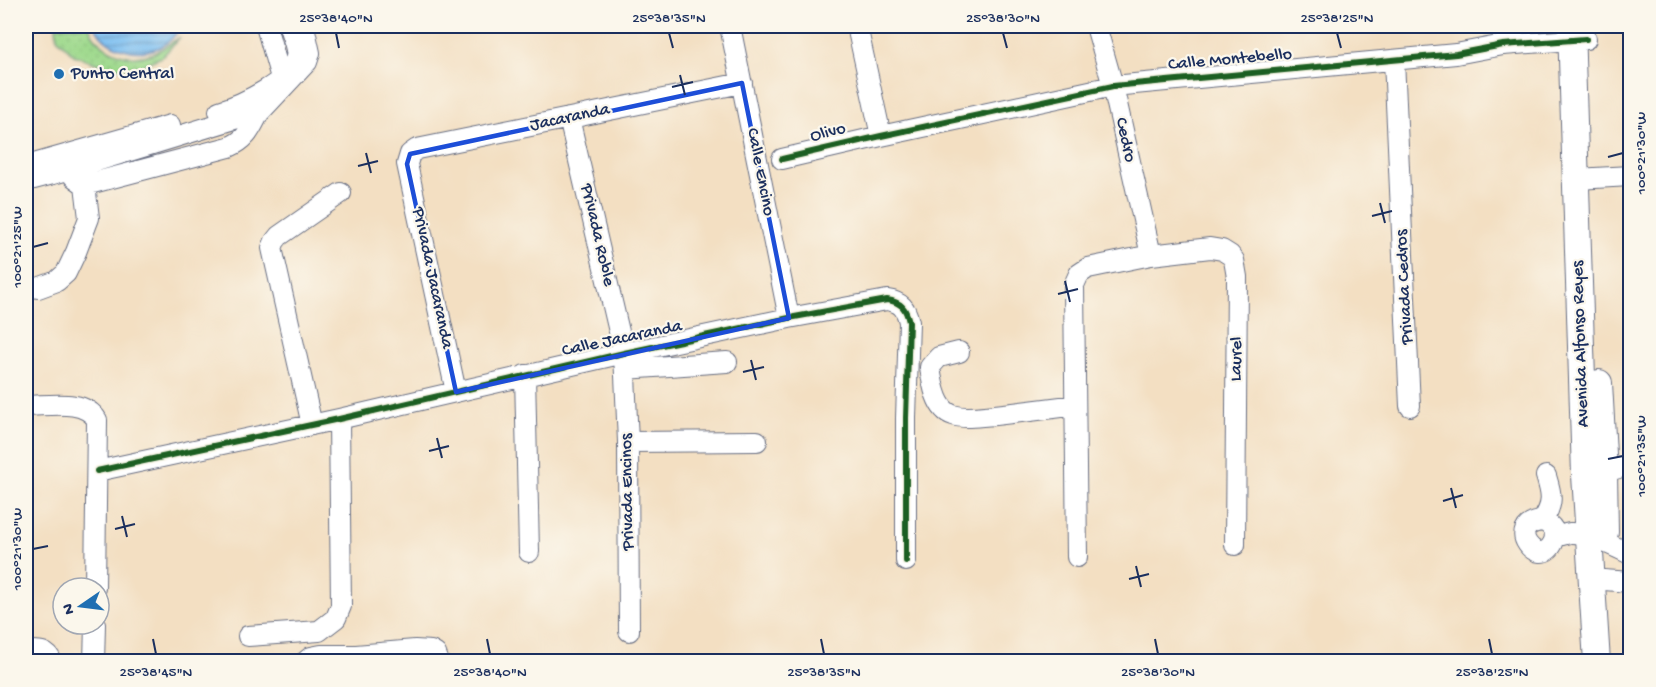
<svg xmlns="http://www.w3.org/2000/svg" width="1656" height="687" viewBox="0 0 1656 687" font-family="'Gochi Hand',sans-serif">
<style>
.grass{fill:url(#grass-dots);stroke:#5c8475;stroke-width:1.5}
.water{fill:url(#water-rules);stroke:#4c77a8;stroke-width:1.5}
.lines{fill:none;stroke-linecap:round;stroke-linejoin:round}
.minor-casing{stroke:#676d81;stroke-width:22}
.major-casing{stroke:#676d81;stroke-width:28}
.minor{stroke:#fff;stroke-width:20}
.major{stroke:#fff;stroke-width:26}
.cycleway-casing{stroke:#fbf7ec;stroke-width:10}
.cycleway{stroke:#1b5e20;stroke-width:6}
.marked{fill:none;stroke:#1d4ed8;stroke-width:4.5;stroke-linejoin:round}
.ticks{fill:none;stroke:#1b2f5e;stroke-width:2}
.poi-dot{fill:#1f6fb2;stroke:#fbf7ec;stroke-width:2}
.labels{text-anchor:middle;dominant-baseline:central;stroke-width:4.5;stroke-linejoin:round;paint-order:stroke}
.street-label{font-size:18px;fill:#1b2f5e;stroke:#fbf7ec}
.poi-label{font-size:18px;fill:#1b2f5e;stroke:#fbf7ec;text-anchor:start}
.neatline{fill:none;stroke:#1b2f5e;stroke-width:2}
.ticks-label{font-size:15px;text-anchor:middle;fill:#1b2f5e}
</style>
<defs>
<pattern id="grass-dots" width="8" height="8" patternUnits="userSpaceOnUse" patternTransform="scale(1.5)"><rect width="8" height="8" fill="#9ed98c"/><path d="M2 2h.1M6 6h.1" fill="none" stroke="#88bb7b" stroke-width="1.8" stroke-linecap="round"/></pattern>
<pattern id="water-rules" width="6" height="5" patternUnits="userSpaceOnUse" patternTransform="scale(1.5)"><rect width="6" height="5" fill="#7cbff2"/><path d="M0 2.5h6" fill="none" stroke="#659cc7"/></pattern>
</defs>
<rect width="100%" height="100%" fill="#fbf7ec"/>
<filter id="ink" filterUnits="userSpaceOnUse"><feTurbulence type="fractalNoise" baseFrequency=".0167" numOctaves="2"/><feDisplacementMap in="SourceGraphic" scale="12" xChannelSelector="R" yChannelSelector="G"/><feConvolveMatrix kernelMatrix="1 2 1 2 8 2 1 2 1" color-interpolation-filters="sRGB"/></filter>
<filter id="wash" filterUnits="userSpaceOnUse"><feTurbulence type="fractalNoise" baseFrequency=".008" numOctaves="4" result="noise"/><feDisplacementMap in="SourceGraphic" scale="24" xChannelSelector="R" yChannelSelector="G"/><feGaussianBlur stdDeviation="1.35" result="paint"/><feColorMatrix in="noise" values="0 0 0 0 0 0 0 0 0 0 0 0 0 0 0 0 0 1.4 0 .05"/><feComposite in="paint" operator="in"/></filter>
<g filter="url(#wash)">
<rect width="100%" height="100%" fill="#f3dfc2"/>
<path class="grass" d="M56,26H89C98,51 132,64 156,52C165,48 173,42 180,37L163,56L139,67L116,68L106,67L74,55L57,38Z"/>
<path class="water" d="M95,26H182C175,35 169,44 158,48C135,57 105,48 95,26Z"/>
</g>
<g filter="url(#ink)">
<g class="lines">
<g class="minor-casing">
<path id="minor" d="M730,26L789,318
M857,26L881,136
M1096,26L1113,86L1151,255
M1394,60L1410,406
M219,111C240,105 293,81 296,57C298,48 291,35 289,26
M569,118L624,353L628,442L629,631
M782,159L881,136L1113,86L1456,54L1503,45L1586,39
M26,164L30,165L170,125
M1577,179L1630,176
M26,181L64,171L261,111L307,62L310,53L304,26
M85,185L229,147C248,139 251,128 260,111C267,100 274,89 281,78L266,26
M38,288L57,281L66,273L76,252L89,218L85,185L74,177
M959,352L939,357L930,367C932,382 936,410 953,415C964,419 983,416 995,415C1022,412 1048,409 1075,405
M625,369L727,362
M525,375L529,552
M456,392L407,164L410,154L417,149L742,83
M26,406C48,406 85,398 97,420L95,588
M312,425L272,248L275,241L279,236L341,193
M628,442L757,441
M97,471L339,419L624,353L789,318L887,300C901,302 906,308 909,322L906,418V561
M1591,474L1604,472L1630,465
M1542,521C1552,524 1558,533 1553,543C1539,571 1503,525 1542,521C1554,504 1552,495 1546,476
M1555,537C1560,536 1565,534 1570,533C1585,532 1616,547 1630,554
M1077,557L1074,285L1079,274L1088,268L1151,255L1210,248L1222,250L1230,255L1234,260L1237,277L1235,545
M1591,579L1630,582
M248,636L319,631L336,618L341,606L339,419
M26,651C37,651 47,649 52,662
M94,662L95,624
M305,662L311,657L321,655H356L415,650L431,651L436,654L439,662"/>
</g>
<g class="major-casing">
<path id="major" d="M1571,26L1585,475L1597,662
M1599,383L1604,472L1605,532"/>
</g>
<use href="#minor" class="minor"/>
<use href="#major" class="major"/>
<g class="cycleway-casing">
<path id="cycleway" d="M782,159L881,136L1113,86L1456,54L1503,45L1586,39
M97,471L339,419L624,353L789,318L887,300C901,302 906,308 909,322L906,418V561"/>
</g>
<use href="#cycleway" class="cycleway"/>
</g>
</g>
<path class="marked" d="M742,83L789,318L456,392L407,164L410,154Z"/>
<path class="ticks" d="M336,33L339,48M669,33L673,48M1003,33L1007,48M1337,33L1341,48M680,75L685,95M672,87L693,82M366,153L371,173M1608,157L1623,153M358,166L378,161M1380,203L1385,223M1372,216L1392,211M33,247L48,243M1065,281L1070,302M1058,294L1078,289M751,360L756,380M743,372L764,367M437,438L442,458M429,451L449,446M1608,459L1623,456M1451,488L1456,508M1443,501L1463,495M122,516L127,537M115,529L135,524M33,549L48,546M1136,566L1141,587M1129,579L1149,574M153,639L156,654M487,639L490,654M821,639L824,654M1155,639L1158,654M1489,639L1492,654"/>
<circle class="poi-dot" cx="59" cy="74" r="6"/>
<g class="labels">
<g class="street-label">
<text transform="translate(1230 60) rotate(-5)">Calle Montebello</text>
<text transform="translate(570 118) rotate(-12)">Jacaranda</text>
<text transform="translate(828 133) rotate(-14)">Olivo</text>
<text transform="translate(1125 140) rotate(77)">Cedro</text>
<text transform="translate(760 172) rotate(79)">Calle Encino</text>
<text transform="translate(597 235) rotate(77)">Privada Roble</text>
<text transform="translate(432 278) rotate(78)">Privada Jacaranda</text>
<text transform="translate(1405 287) rotate(-93)">Privada Cedros</text>
<text transform="translate(622 339) rotate(-12)">Calle Jacaranda</text>
<text transform="translate(1581 344) rotate(-92)">Avenida Alfonso Reyes</text>
<text transform="translate(1237 359) rotate(-89)">Laurel</text>
<text transform="translate(628 492) rotate(-91)">Privada Encinos</text>
</g>
<g class="poi-label">
<text x="71" y="74">Punto Central</text>
</g>
</g>
<rect width="1656" height="687" fill="none" stroke="#fbf7ec" stroke-width="66"/>
<g transform="translate(81 606) rotate(256)"><circle r="28" fill="#fbf7ec" stroke="#a1a7b3" stroke-width="1.5"/>
<path d="M0-4.5L10 22L0 15L-10 22Z" fill="#1f6fb2"/>
<text y="-9" font-size="16" font-weight="bold" text-anchor="middle" fill="#1b2f5e">N</text>
</g>
<rect x="33" y="33" width="1590" height="621" class="neatline"/>
<g class="ticks-label">
<text x="336" y="22">25°38'40"N</text>
<text x="669" y="22">25°38'35"N</text>
<text x="1003" y="22">25°38'30"N</text>
<text x="1337" y="22">25°38'25"N</text>
<text transform="translate(1640 153) rotate(-90)" y="5">100°21'30"W</text>
<text transform="translate(16 247) rotate(-90)" y="5">100°21'25"W</text>
<text transform="translate(1640 456) rotate(-90)" y="5">100°21'35"W</text>
<text transform="translate(16 549) rotate(-90)" y="5">100°21'30"W</text>
<text x="156" y="676">25°38'45"N</text>
<text x="490" y="676">25°38'40"N</text>
<text x="824" y="676">25°38'35"N</text>
<text x="1158" y="676">25°38'30"N</text>
<text x="1492" y="676">25°38'25"N</text>
</g>
</svg>
